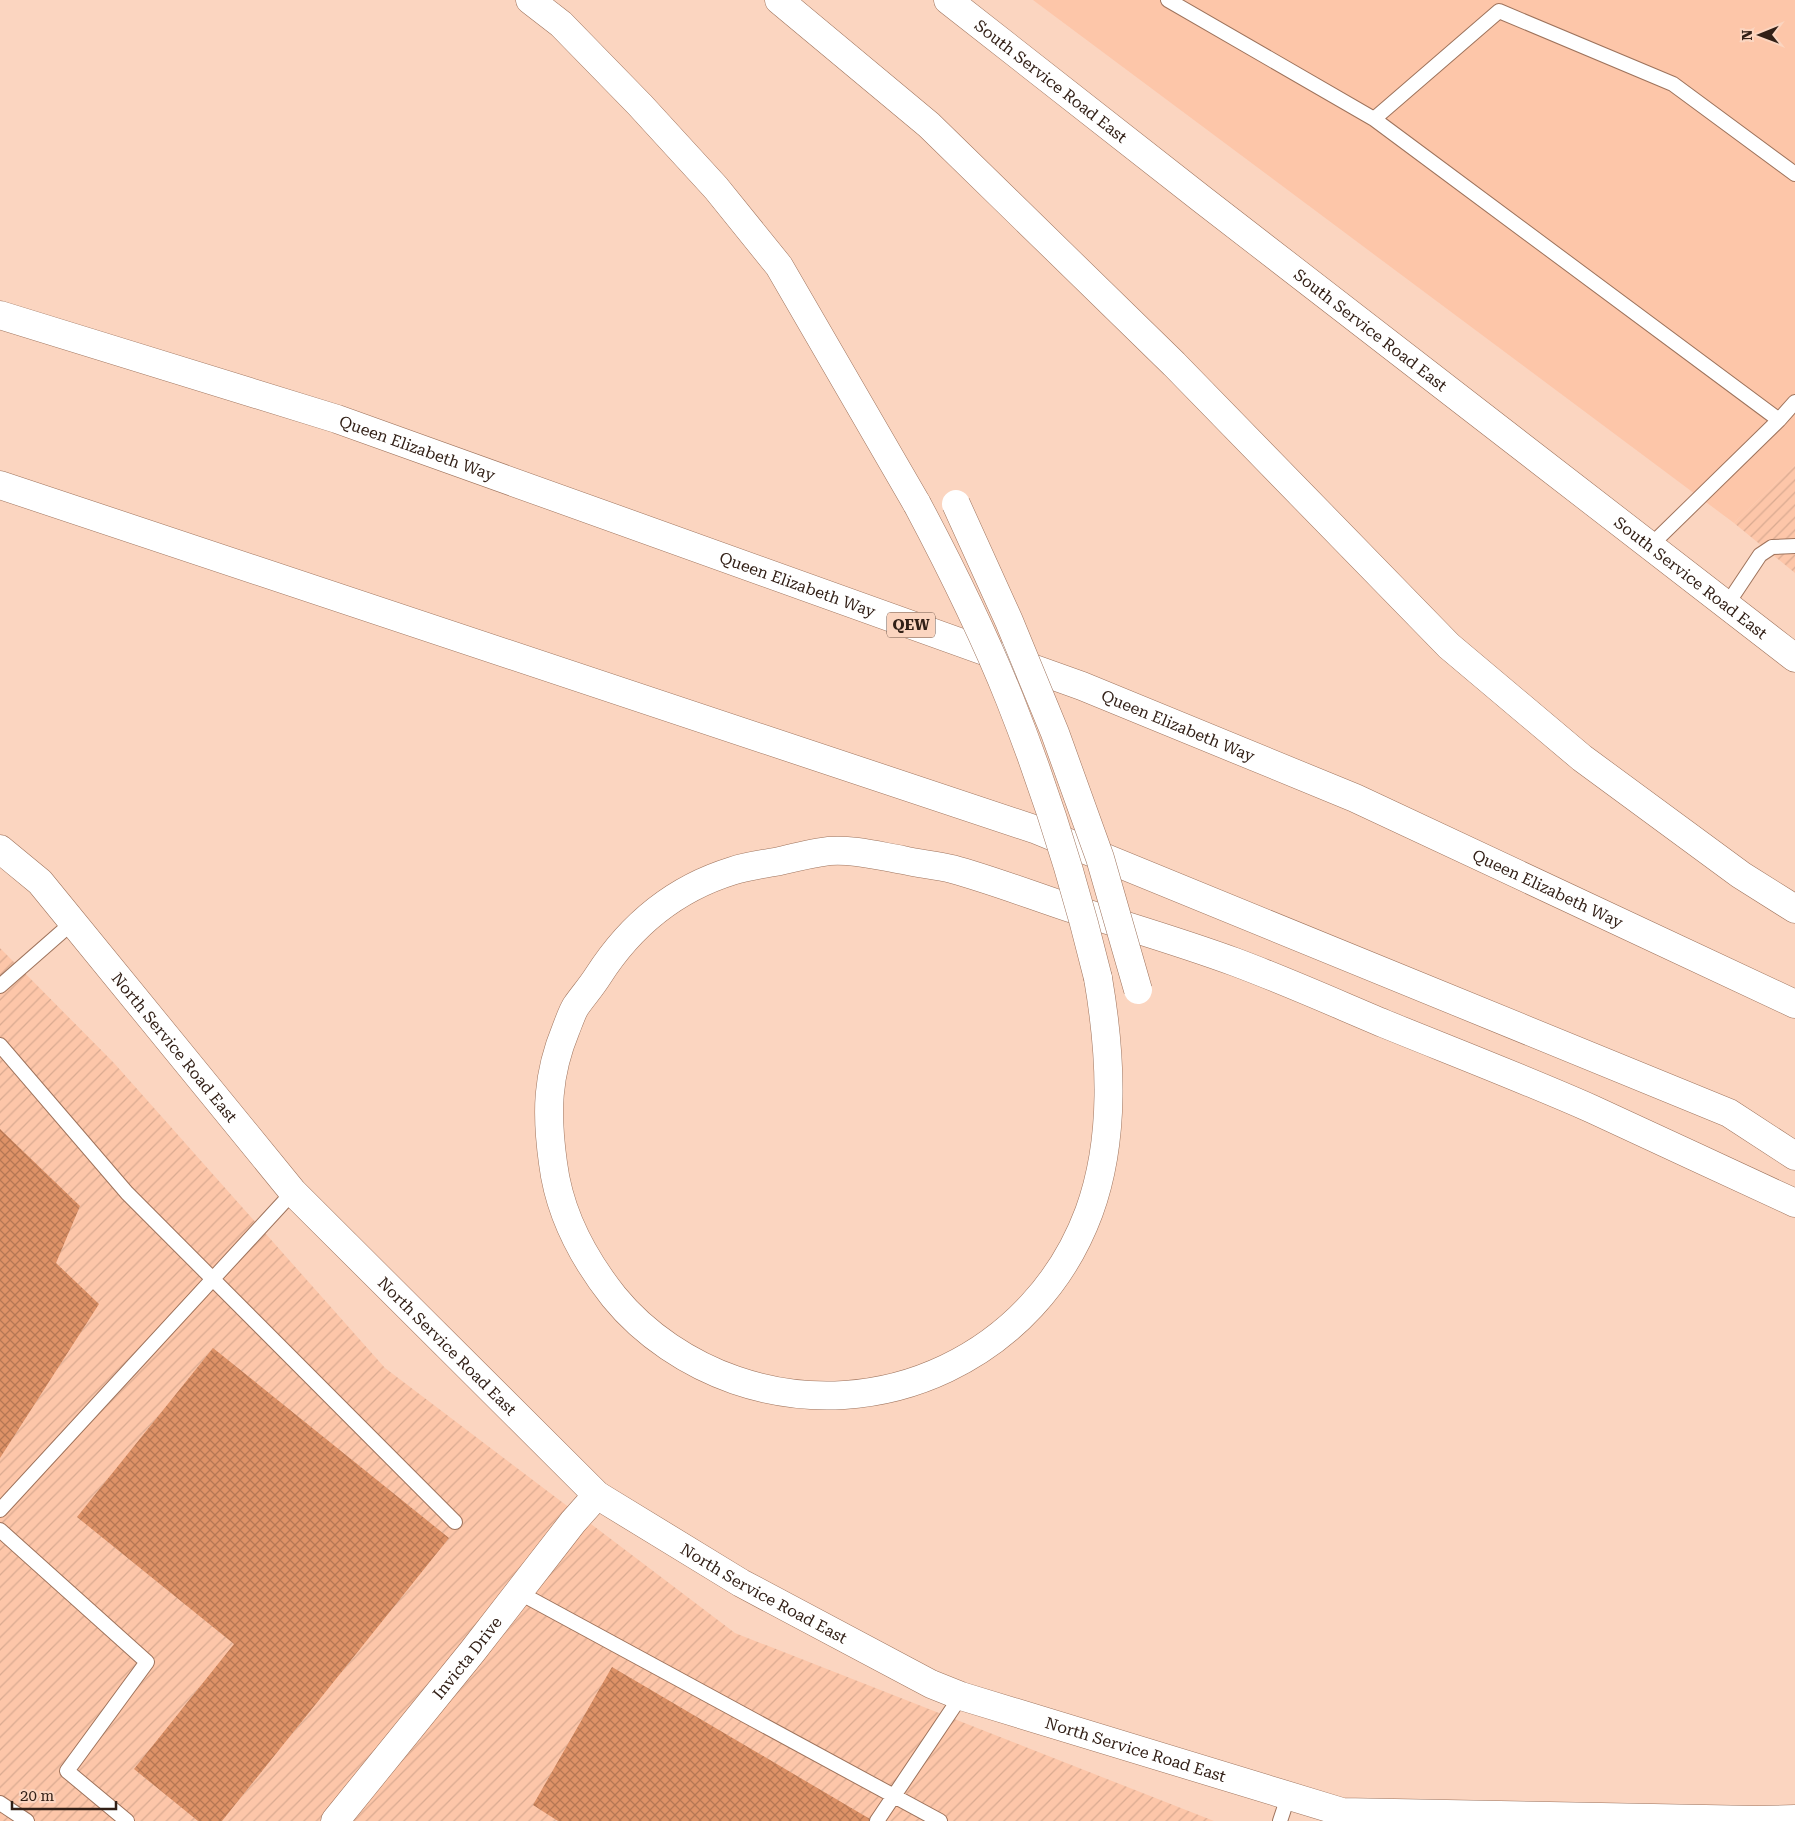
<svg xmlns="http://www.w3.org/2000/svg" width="1795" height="1821" viewBox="0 0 1795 1821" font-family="'Roboto Serif',serif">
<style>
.built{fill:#fdc6a9}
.industrial{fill:url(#industrial-furrows)}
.building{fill:url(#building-cross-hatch)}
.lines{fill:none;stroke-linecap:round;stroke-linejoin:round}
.service-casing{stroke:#9e735c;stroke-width:16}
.minor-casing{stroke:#9e735c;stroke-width:29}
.tertiary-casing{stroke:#9e735c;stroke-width:29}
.motorway-casing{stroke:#9e735c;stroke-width:29}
.service{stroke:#fff;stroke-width:14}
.minor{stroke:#fff;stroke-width:28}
.tertiary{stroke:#fff;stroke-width:28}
.motorway{stroke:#fff;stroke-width:28}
.minor-bridge-casing{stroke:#9e735c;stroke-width:29;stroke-linecap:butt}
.motorway-bridge-casing{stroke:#9e735c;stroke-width:29;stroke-linecap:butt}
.minor-bridge{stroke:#fff;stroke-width:28}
.motorway-bridge{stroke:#fff;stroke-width:28}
.labels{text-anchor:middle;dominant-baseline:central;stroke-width:4;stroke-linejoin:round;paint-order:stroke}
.shield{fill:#fbd5c0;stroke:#6e564a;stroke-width:1}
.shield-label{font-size:15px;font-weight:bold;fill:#322017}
.street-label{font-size:16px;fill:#322017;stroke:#fbd5c0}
</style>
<defs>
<pattern id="industrial-furrows" width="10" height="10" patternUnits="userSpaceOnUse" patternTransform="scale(1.25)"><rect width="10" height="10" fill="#fdc6a9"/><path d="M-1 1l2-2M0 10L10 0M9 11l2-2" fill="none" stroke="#d9aa91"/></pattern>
<pattern id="building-cross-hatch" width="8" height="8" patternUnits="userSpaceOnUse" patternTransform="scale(1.25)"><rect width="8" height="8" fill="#de9267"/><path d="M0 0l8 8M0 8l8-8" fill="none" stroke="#b57754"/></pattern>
</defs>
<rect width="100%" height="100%" fill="#fbd5c0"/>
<path class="built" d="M1033,0H1795V465L1734,523Z"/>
<path class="industrial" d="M1795,465V573L1734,523Z
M0,948L114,1063L385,1368L735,1633L1214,1821H0Z"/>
<path class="building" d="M0,1129L80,1206L56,1263L99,1304L0,1458Z
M213,1348L449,1538L222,1821H198L134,1769L234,1644L77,1517Z
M612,1667L870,1819L869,1821H558L533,1805Z"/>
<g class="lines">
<g class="service-casing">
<path id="service" d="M1168,0L1374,119L1499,11L1673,84L1795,174
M1374,119L1779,420
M1650,546L1779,420L1795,402
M1726,606L1760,555L1772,547L1795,546
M0,986L73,922
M0,1045L127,1193L455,1522
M0,1510L293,1192
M0,1530L147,1662L67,1771L127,1821
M518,1592L940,1821
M0,1803L27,1821
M877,1821L961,1696
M1280,1821L1288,1797"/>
</g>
<g class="minor-casing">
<g id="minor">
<path id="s1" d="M335,1821L472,1652L573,1522L597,1495"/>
</g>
</g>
<g class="tertiary-casing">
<g id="tertiary">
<path id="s2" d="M948,0L1203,200L1795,658"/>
<path id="s3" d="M0,849L40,882L293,1192L597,1495L741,1583L931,1684L961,1696L1342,1812L1757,1820L1795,1819"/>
</g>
</g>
<g class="motorway-casing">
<g id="motorway">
<path d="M530,0L561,24L640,105L716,188L779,266L917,504"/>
<path d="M779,0L929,125L1174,364L1449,646L1582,758L1741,875L1795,909"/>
<path id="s4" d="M0,315L337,419L1082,686L1355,798L1795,1004"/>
<path d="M0,485L1037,830L1729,1113L1795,1156"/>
<path d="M1098,978C1111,1054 1116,1138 1089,1212C1036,1355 880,1430 735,1380C689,1364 645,1335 614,1297C583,1258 559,1212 553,1163C546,1113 547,1075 566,1029C568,1024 573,1010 576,1006C583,996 591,987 598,976C630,926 674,889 732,871C747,866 764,864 780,861C796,857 813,853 829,851C853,849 879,856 903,860C919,864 936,865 952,869C992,880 1031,895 1070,908C1125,926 1181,942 1235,962C1286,981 1335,1003 1385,1024C1454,1052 1524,1079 1592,1109C1660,1140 1727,1172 1795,1203"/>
</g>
</g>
<use href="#service" class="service"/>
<use href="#minor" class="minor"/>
<use href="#tertiary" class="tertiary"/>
<use href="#motorway" class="motorway"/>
<g class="minor-bridge-casing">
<path id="minor-bridge" d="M956,504L1009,621L1055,733L1100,858L1138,990"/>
</g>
<g class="motorway-bridge-casing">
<path id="motorway-bridge" d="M917,504C951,568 983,632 1010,700C1046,791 1075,883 1098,978"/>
</g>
<use href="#minor-bridge" class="minor-bridge"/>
<use href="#motorway-bridge" class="motorway-bridge"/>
</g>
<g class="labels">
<rect class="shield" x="887" y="612.5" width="48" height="25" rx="4"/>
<g class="shield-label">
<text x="911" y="625">QEW</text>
</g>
<g class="street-label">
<text stroke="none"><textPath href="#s2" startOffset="131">South Service Road East</textPath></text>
<text stroke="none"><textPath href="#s2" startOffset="536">South Service Road East</textPath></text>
<text stroke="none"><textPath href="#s4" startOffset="438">Queen Elizabeth Way</textPath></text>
<text stroke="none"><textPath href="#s2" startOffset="941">South Service Road East</textPath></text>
<text stroke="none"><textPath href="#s4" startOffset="842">Queen Elizabeth Way</textPath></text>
<text stroke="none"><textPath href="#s4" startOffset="1248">Queen Elizabeth Way</textPath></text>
<text stroke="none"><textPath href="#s4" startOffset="1652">Queen Elizabeth Way</textPath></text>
<text stroke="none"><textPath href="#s3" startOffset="265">North Service Road East</textPath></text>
<text stroke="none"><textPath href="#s3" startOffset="670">North Service Road East</textPath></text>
<text stroke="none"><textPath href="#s3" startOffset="1075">North Service Road East</textPath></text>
<text stroke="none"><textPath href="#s1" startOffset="210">Invicta Drive</textPath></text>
<text stroke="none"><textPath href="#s3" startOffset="1480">North Service Road East</textPath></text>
</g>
</g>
<g transform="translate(1760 35) rotate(269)" stroke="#fbd5c0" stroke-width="4" paint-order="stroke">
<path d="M0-4L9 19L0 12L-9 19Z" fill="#322017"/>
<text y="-8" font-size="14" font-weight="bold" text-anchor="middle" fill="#322017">N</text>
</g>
<path d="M12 1801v8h104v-8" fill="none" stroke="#322017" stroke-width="2.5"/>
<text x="20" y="1801" font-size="15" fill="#322017" stroke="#fbd5c0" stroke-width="4" paint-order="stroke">20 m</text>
</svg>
